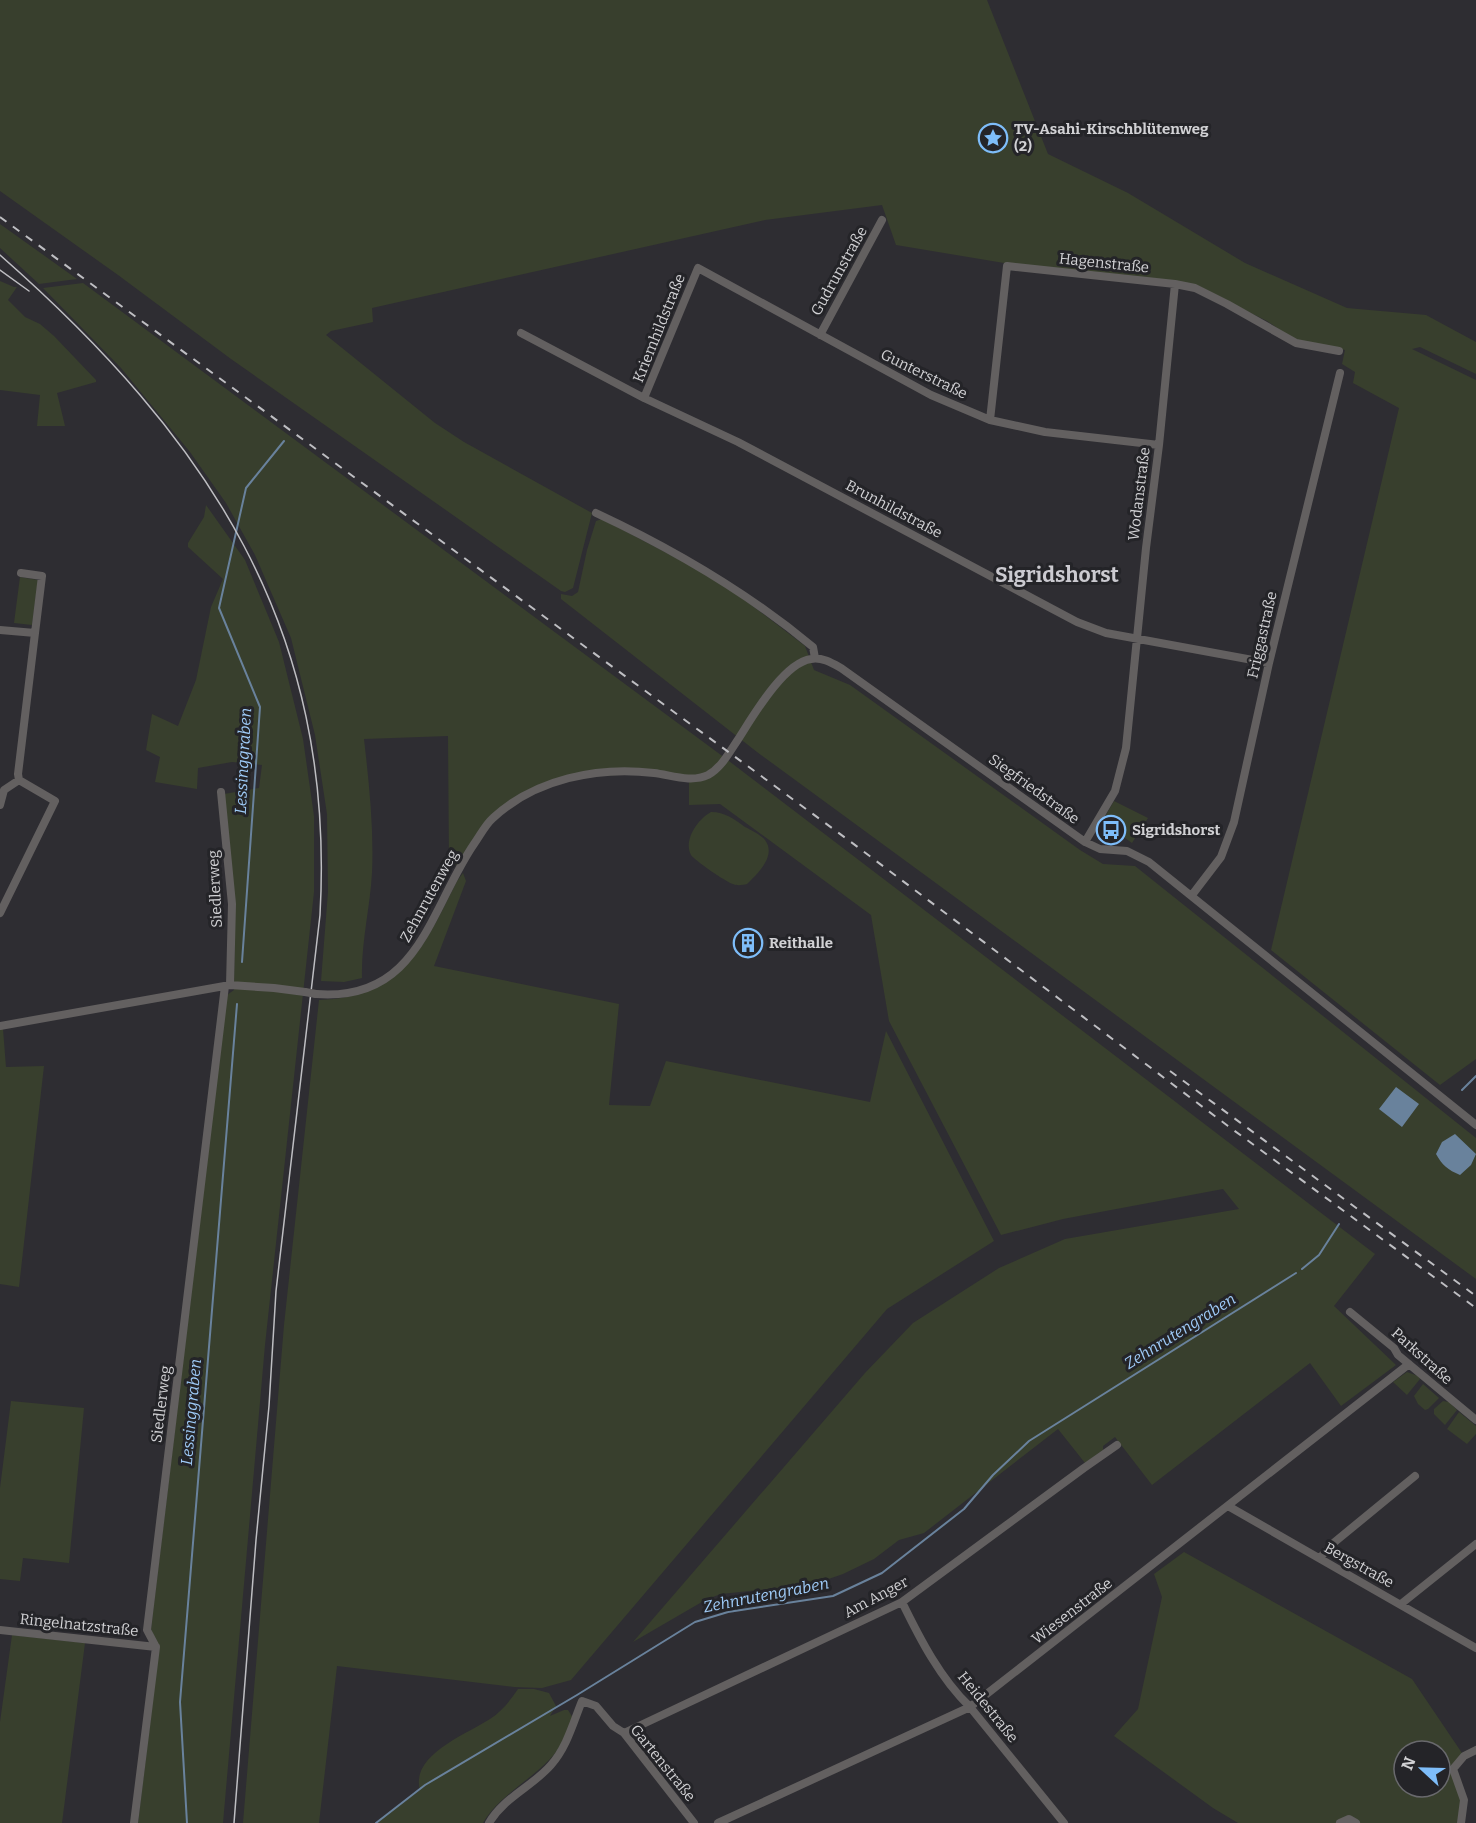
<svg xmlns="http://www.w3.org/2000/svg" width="1476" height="1823" viewBox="0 0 1476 1823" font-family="Bitter,serif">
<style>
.green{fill:#383f2d;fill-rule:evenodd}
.water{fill:#69829c}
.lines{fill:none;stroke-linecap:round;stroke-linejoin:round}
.stream{stroke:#69829c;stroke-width:2}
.minor{stroke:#636060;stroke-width:8}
.tram{stroke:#bebec2;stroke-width:1.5}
.rail{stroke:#bebec2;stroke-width:2;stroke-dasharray:8 8;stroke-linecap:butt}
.minor-bridge{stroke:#636060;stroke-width:8}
.labels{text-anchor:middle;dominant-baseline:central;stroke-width:6;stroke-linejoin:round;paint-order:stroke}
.poi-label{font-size:15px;font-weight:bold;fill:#d1d1d4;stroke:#242428;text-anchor:start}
.street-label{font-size:15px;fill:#d1d1d4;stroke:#242428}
.water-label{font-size:16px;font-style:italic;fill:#9fcbf8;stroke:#242428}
.district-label{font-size:21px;font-weight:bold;fill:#cbcad0;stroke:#242428}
</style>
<rect width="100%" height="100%" fill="#2e2d32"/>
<path class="green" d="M0,0H987L1048,154L1128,193L1245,263L1347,308L1426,315L1476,342V374L1420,347L1412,349L1476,380V1059L1440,1085L1271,950L1399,408L1353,383L1355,372L1342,364L1345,350L1296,341L1267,321L1194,285L1177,281L1004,263L896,245L882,205L765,220L372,308L373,322L331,331L326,335L435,423L464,442L592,513L573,588L565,592L561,591L231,359L118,275L0,191Z
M0,224L77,279L39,284L0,248Z
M0,281L14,287H17L8,300L25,317L40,324L54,336L96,380V382L57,393L65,426H37L40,395L0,390Z
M83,283L725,758L1375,1254L1334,1306L1396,1365L1341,1406L1310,1363L1152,1485L1115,1437L1103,1446V1450L1085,1463L1058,1429L924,1533L899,1540L874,1559L843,1574L814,1584L721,1594L707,1599L633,1642L865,1373L913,1323L999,1268L1065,1239L1239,1209L1223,1189L1063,1219L1001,1235L889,1021L871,915L720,804L689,805V779L653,773L567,778L527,794L492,819L459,866L449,863L448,736L364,739C369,783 374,828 372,873C370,908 361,943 362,978L344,982L321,981L328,892L327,814L315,735L291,638L255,555L226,503L190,452L121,368L43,288Z
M206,505L245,560L279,642L303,739L314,816V892L265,1345L223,1823H138L159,1649L151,1629L227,995L234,990L235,903L224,794L259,788L262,765L232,762L198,768L197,789L155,782L160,757L146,750L152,714L178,726L196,680L211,607L223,579L188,547V543L204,517Z
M602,519L720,581L805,646L814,670L850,685L1080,850L1103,864L1135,866L1476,1138V1279L757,752L561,599V594L572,596L578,592L587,550L596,521Z
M20,577L38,580L32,625L14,623Z
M1114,801L1148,818L1132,843L1102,822Z
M711,812C725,812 734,819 745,827C751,830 761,835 765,840C777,856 757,874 747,884C743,885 737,886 733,884C726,882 694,860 691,855C683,840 698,819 711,812Z
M463,873L466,881L434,966L619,1004L609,1105L650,1106L666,1061L870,1102L886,1031L994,1241L887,1309L571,1680L542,1688L514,1687L337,1666L319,1823H243L284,1325L319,1000C403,997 424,947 457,881Z
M0,1029H3L6,1067L44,1066L19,1287L0,1284Z
M1407,1372L1418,1376L1420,1379L1407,1395L1393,1382Z
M1423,1384L1439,1398L1428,1409L1425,1410L1418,1404L1414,1396Z
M11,1401L84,1408L69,1563L23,1558L20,1581L0,1579V1488Z
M1443,1401L1449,1402L1457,1410L1445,1425L1434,1414V1409Z
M1459,1412L1476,1426V1434L1467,1444L1447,1429Z
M1184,1552L1412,1679L1464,1756L1453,1769L1464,1800L1461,1823H1238L1213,1808L1114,1736L1138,1709L1162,1597L1154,1574ZM1404,1751H1440V1787H1404Z
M12,1635L85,1643L62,1823H0V1722Z
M518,1689H534L549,1693L556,1706L550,1716L564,1710H568L573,1718C566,1733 561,1748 550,1759C529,1781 498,1797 483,1823H377L420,1790C410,1755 467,1734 490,1719C502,1711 510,1701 518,1689Z"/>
<path class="water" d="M1396,1087L1419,1104L1402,1127L1379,1109Z
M1455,1134L1476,1154L1471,1165L1460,1175C1448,1170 1442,1165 1436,1154L1442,1142Z"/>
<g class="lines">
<path class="stream" d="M242,962L260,707L219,608L246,488L284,441
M1462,1090L1476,1076
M1302,1269L1319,1255L1339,1224
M187,1823L180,1702L237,1004
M376,1823L425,1785L577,1695L695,1622L728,1612L833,1596L882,1573L964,1509L993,1475L1029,1441L1296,1273"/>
<path class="minor" d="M521,333L644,398L738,442L1077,622L1106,633L1269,663
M820,335L882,220
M644,398L698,268L931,395L990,420L1045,432L1159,445
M990,420L1007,266L1175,284L1195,288L1227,304L1296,343L1339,351
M596,513C673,549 747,592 813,647L815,658
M0,630L35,633L42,576L21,573
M221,792L232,904L230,985
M0,805L4,790L19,780
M1085,842L1115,791L1126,748L1146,548L1159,445L1175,284
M1192,895L1221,857L1234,822L1269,663L1340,373
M0,913L55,801L19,780L18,774L35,633
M316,994C419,1002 429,910 474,844C480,836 485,825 493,818C535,779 598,766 654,773C671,775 691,783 708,775C721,768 729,753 737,741C752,718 783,663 811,659C822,657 832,663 841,668L1085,842L1100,849L1127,851L1149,862L1476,1125
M0,1026L230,985L274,988L305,992
M1350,1312L1394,1348L1398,1355L1476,1420
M1228,1506L1476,1648
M1320,1558L1331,1545L1415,1476
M902,1602C920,1639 940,1678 970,1707L1064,1823
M1401,1604L1476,1544
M0,1630L156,1647
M624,1733L902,1602L1084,1468L1117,1445
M134,1823L156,1647L147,1630L225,986
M489,1823C503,1798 533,1786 551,1765C567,1747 573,1723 582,1701L596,1706L613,1726L624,1733L694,1823
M718,1823L970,1707L1409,1364
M1340,1823L1349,1819L1356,1823
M1461,1823L1464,1800L1453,1769L1464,1756L1476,1750"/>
<path class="tram" d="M0,255C208,438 336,628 320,915L276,1291L269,1406L256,1540L234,1823
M0,270L29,291"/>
<path class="rail" d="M0,217L851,842L1228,1126L1476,1308
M1170,1071L1476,1296"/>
<path class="minor-bridge" d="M305,992L316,994"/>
</g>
<defs>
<g id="sight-ring" transform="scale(1.5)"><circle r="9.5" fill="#242428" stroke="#7ebdf9" stroke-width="1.5"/><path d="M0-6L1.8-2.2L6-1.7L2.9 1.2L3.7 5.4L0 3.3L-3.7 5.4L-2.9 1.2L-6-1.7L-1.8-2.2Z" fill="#7ebdf9"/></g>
<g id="bus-ring" transform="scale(1.5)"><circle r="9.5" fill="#242428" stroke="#7ebdf9" stroke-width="1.5"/><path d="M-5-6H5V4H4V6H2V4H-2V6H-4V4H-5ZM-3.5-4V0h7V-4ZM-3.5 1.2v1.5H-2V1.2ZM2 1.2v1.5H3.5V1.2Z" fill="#7ebdf9"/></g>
<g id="building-ring" transform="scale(1.5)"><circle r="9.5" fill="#242428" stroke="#7ebdf9" stroke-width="1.5"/><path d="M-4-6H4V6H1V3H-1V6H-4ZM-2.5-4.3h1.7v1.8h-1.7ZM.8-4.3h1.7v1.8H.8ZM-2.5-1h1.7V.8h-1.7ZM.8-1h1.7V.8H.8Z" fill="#7ebdf9"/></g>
</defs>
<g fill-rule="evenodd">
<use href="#sight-ring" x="993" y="138"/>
<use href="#bus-ring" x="1111" y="830"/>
<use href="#building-ring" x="748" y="943"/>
</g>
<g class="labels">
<g class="poi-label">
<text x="1014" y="129">TV-Asahi-Kirschblütenweg<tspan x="1014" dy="17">(2)</tspan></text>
<text x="1132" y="830">Sigridshorst</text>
<text x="769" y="943">Reithalle</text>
</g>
<g class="street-label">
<text transform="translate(1104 263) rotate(6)">Hagenstraße</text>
<text transform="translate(839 271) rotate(-61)">Gudrunstraße</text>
<text transform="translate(659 328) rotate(-68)">Kriemhildstraße</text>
<text transform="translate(924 374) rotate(26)">Gunterstraße</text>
<text transform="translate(1139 494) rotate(-83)">Wodanstraße</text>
<text transform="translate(894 509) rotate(28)">Brunhildstraße</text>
<text transform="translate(1262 635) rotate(-77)">Friggastraße</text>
<text transform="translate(1034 789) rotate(36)">Siegfriedstraße</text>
<text transform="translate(215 889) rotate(-93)">Siedlerweg</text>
<text transform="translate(429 896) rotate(-61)">Zehnrutenweg</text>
<text transform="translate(1422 1356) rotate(42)">Parkstraße</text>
<text transform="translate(161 1404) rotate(-83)">Siedlerweg</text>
<text transform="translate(1359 1565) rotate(29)">Bergstraße</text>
<text transform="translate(876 1597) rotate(-28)">Am Anger</text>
<text transform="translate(1072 1611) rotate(-38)">Wiesenstraße</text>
<text transform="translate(79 1625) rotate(6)">Ringelnatzstraße</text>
<text transform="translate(988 1707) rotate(51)">Heidestraße</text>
<text transform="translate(663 1763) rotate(51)">Gartenstraße</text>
</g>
<g class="water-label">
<text transform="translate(243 761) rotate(-87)">Lessinggraben</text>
<text transform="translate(1180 1331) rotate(-32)">Zehnrutengraben</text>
<text transform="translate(191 1412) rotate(-85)">Lessinggraben</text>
<text transform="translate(766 1595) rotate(-11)">Zehnrutengraben</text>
</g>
<g class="district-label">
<text x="1057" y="575">Sigridshorst</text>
</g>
</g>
<g transform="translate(1422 1769) rotate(292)"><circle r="28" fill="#242428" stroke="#69696d" stroke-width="1.5"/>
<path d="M0-4.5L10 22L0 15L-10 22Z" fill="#7ebdf9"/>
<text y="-9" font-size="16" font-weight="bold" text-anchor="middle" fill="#d1d1d4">N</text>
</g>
</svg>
